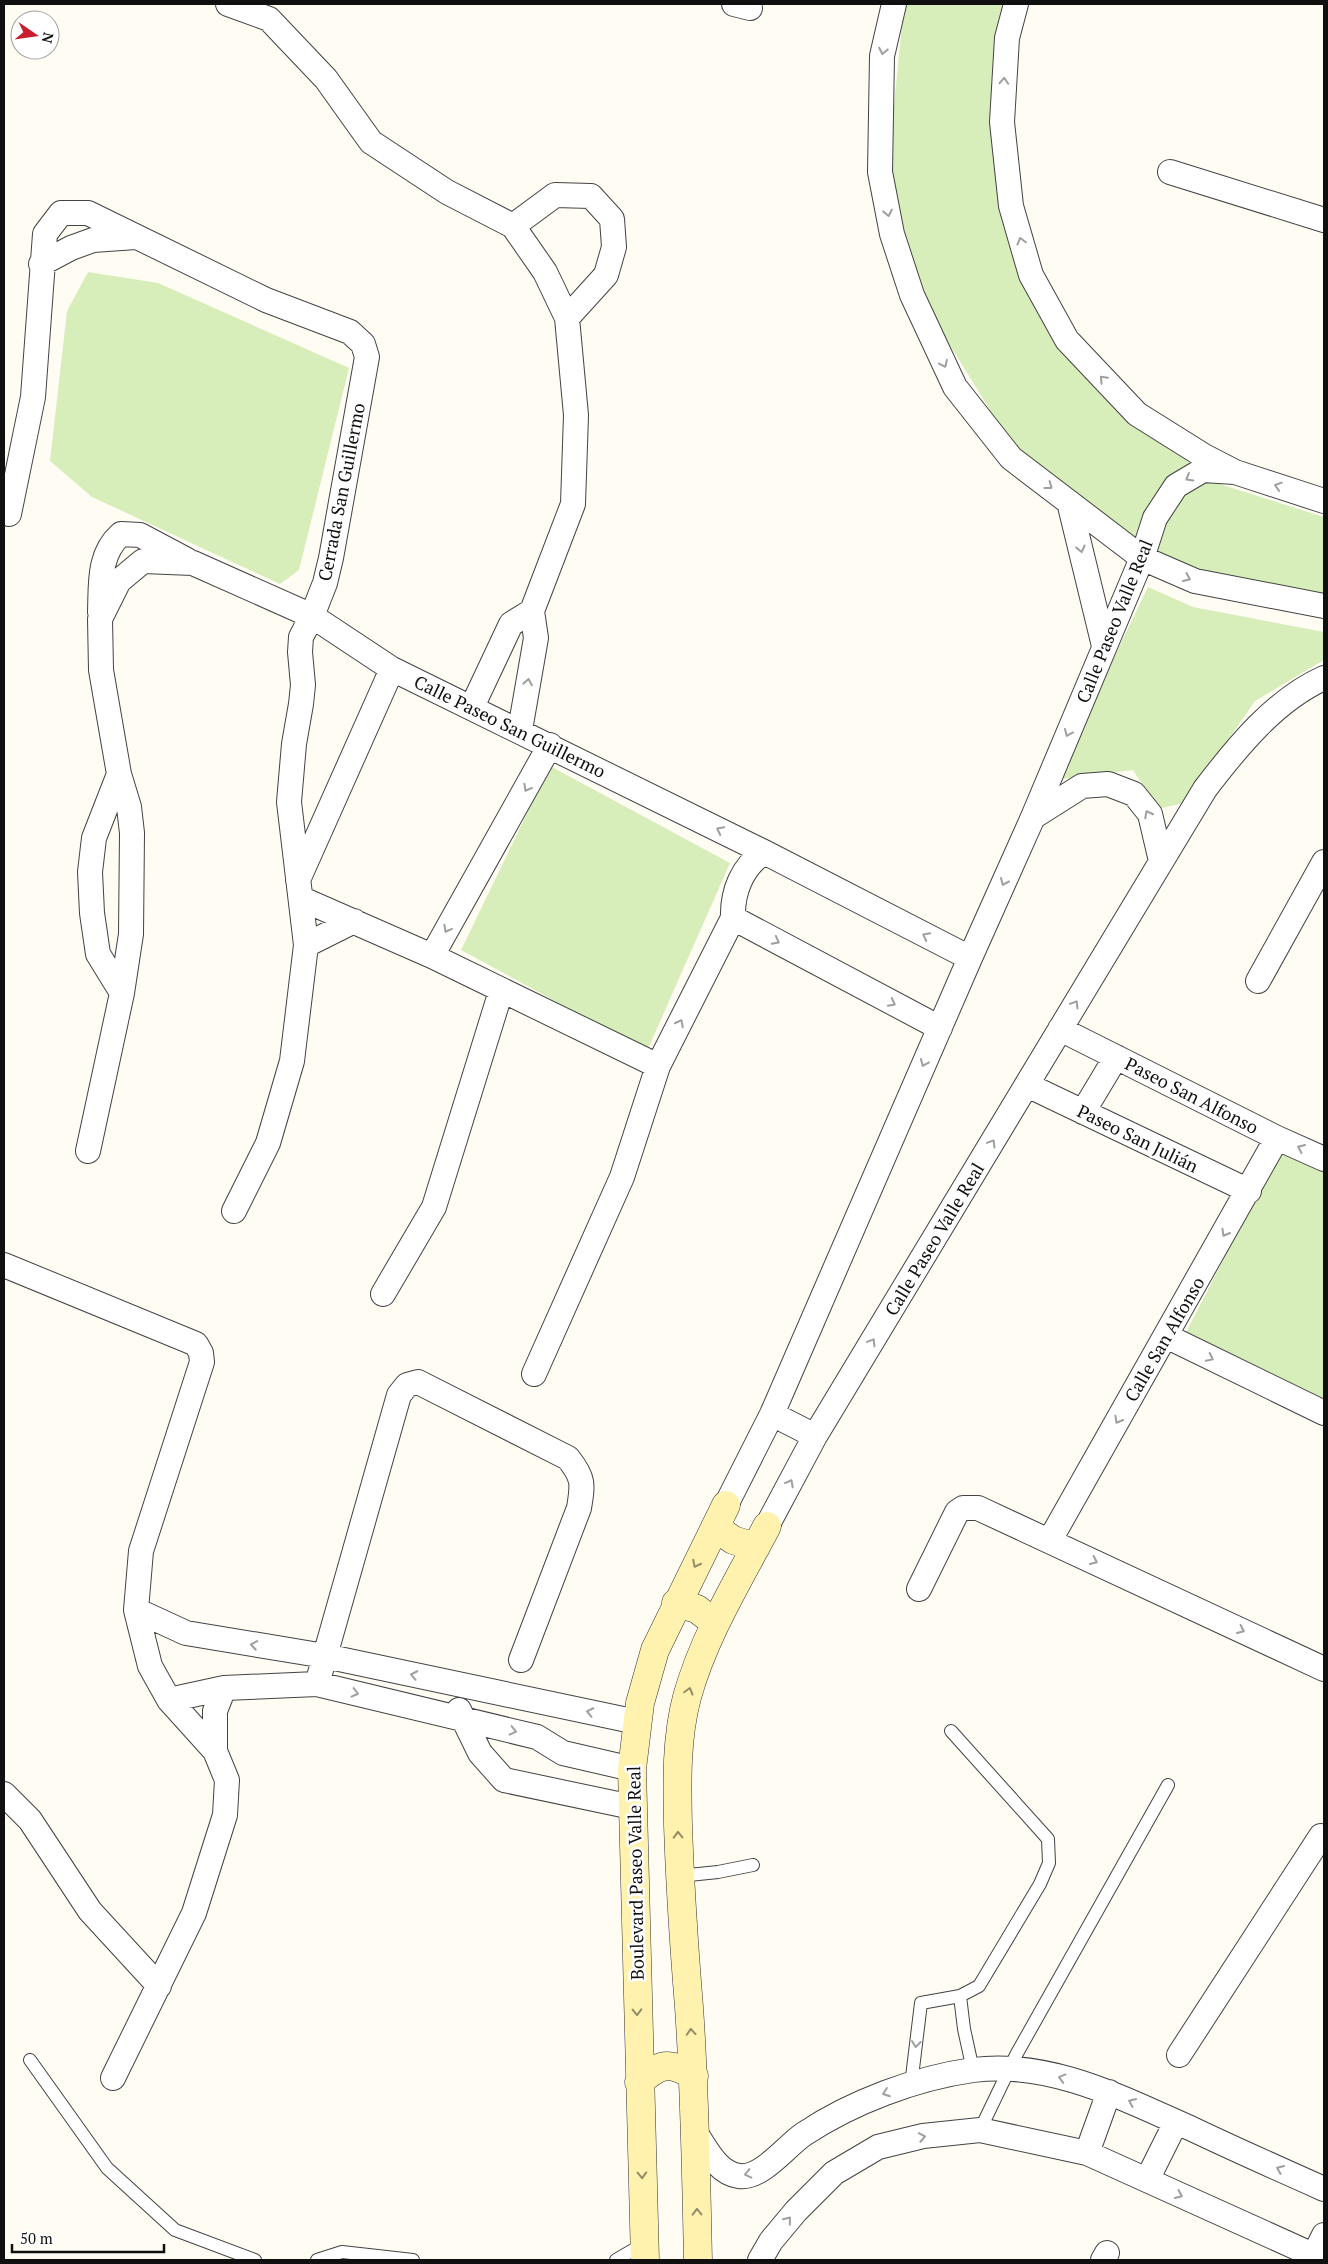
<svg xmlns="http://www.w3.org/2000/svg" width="1328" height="2264" viewBox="0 0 1328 2264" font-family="'PT Serif',serif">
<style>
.green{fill:#d7edba}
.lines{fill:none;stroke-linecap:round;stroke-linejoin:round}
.lane-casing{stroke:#434343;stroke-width:14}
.street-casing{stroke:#434343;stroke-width:26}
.secondary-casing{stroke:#323232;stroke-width:29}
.lane{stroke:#fff;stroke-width:12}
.street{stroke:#fff;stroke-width:24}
.secondary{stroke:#fff2af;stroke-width:28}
.oneway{stroke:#9f9f9f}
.oneway2{stroke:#938c67}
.labels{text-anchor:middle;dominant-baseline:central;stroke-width:5;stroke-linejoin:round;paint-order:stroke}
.street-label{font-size:18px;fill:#101010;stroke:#fff}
</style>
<rect width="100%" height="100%" fill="#fffcf4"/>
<path class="green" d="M904,4H1009L994,120L1048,324L1124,407L1210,481L1324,517V599L1191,571L1130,542L1016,452L917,292L888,166Z
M88,272L158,283L349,368L299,570L280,584L92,497L50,461L67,311Z
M1148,587L1193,607L1324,632V660L1255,701L1184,803L1158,809L1133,770L1055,780Z
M550,766L730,863L647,1051L461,950Z
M1281,1148L1324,1169V1405L1183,1338Z"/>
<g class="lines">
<g class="lane-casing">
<path id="lane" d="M679,1876L718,1872L753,1865
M960,1996L964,2029L973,2070
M30,2060L107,2168L175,2230L255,2260
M911,2085L921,2003L960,1996L979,1986L1040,1884L1049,1863L1048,1839L951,1731
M980,2130L1016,2055L1168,1785
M317,2260L342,2252L413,2260
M616,2260L645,2243"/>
</g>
<g class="street-casing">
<path id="street" d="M228,4L269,19L326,79L371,142L447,192L513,226L545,272L567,318L576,415L573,504L532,611L536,638L520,730
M734,4L750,8
M894,4L882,56L880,172L892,234L912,295L955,387L1011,458L1142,558L1195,581L1324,606
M1016,4L1007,38L1002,122L1011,206L1031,275L1067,340L1137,414L1204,456L1235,472L1324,501
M1170,172L1324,220
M513,226L555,195L591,196L612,219L614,247L606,275L567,318
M41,264L71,248L93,240L136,237
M1069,502L1104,646
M9,514L33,397L45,234L61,213H88L266,300L350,332L363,344L367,357L331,558L325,583L312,616L301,637L300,652L303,685L301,704L294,744L289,802L306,945L292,1061L268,1143L234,1211
M100,612C101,584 98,554 121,534L140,535L187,560
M472,707L511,624L532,611
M119,774L94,838L90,872L92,913L98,954L122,993
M1033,817L1082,786L1108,784L1134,794L1150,814L1161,861
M298,880L392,669
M302,899L432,956L658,1066
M733,918L940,1028
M306,945L354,921
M432,956L550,745
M1258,981L1324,862
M1060,1029L1277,1138L1324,1159
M1027,1085L1249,1191
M1083,1112L1116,1057
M88,1151L122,993L131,934L132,833L129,807L119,774L101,670L100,619L119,581L143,561L193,563L312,616L392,669L764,852L970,958
M4,1265L196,1344L201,1353L202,1362L141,1551L136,1610L150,1666L169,1700L215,1751L227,1780L225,1815L194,1913L113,2078
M383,1294L434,1207L501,991
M1166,1336L1324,1413
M534,1374L622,1177L658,1066L733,918C732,892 742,867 764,852
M772,1414L815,1436
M726,1505L772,1414L970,958L1033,817L1142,558L1155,518L1176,486L1203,470L1235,472
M767,1526L815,1436L1205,789C1237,747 1275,700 1324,678
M1050,1540L1277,1138
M919,1589L957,1512L963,1508H978L1324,1669
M136,1610L186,1633L325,1656L637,1722
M317,1684L399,1395L407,1385L418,1382L568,1458C584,1478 583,1484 579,1508L521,1660
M169,1700L224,1688L317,1684L537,1737L563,1753L632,1769
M459,1710L480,1753L504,1780L632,1807
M215,1751V1711L224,1688
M4,1794L30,1820L90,1911L159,1986
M1179,2055L1321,1836L1324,1838
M695,2132C706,2148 717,2173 739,2176C762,2179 786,2146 804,2134C852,2102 916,2078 973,2070C1050,2060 1122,2098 1190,2128C1234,2149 1279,2169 1324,2189
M1087,2153L1109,2092
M1147,2180L1176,2122
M1314,2255L1324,2235
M760,2260L771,2241L796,2211L834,2173L878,2147L923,2136L980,2130L1087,2153L1324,2260
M1103,2260L1107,2253"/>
</g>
<g class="secondary-casing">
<path id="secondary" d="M715,1527L733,1540L756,1547
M676,1603L697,1609L715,1623
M639,2082C661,2063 668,2061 694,2076
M645,2260L632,1769L640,1703L655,1650L726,1505
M698,2260C696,2176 695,2091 689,2007C684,1946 680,1886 678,1825C677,1783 676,1738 687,1697C704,1636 738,1581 767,1526"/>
</g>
<use href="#lane" class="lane"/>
<use href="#street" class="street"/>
<use href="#secondary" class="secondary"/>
</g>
<defs><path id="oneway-chevron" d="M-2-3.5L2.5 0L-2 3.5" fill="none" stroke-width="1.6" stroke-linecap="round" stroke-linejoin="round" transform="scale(1.25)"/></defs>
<g class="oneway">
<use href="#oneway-chevron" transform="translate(883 51) rotate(101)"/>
<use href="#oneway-chevron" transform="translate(1004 81) rotate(-87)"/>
<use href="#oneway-chevron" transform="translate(888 213) rotate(79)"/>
<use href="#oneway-chevron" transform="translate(1021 241) rotate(-105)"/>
<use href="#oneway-chevron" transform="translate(944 364) rotate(65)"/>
<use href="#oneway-chevron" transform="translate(1103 379) rotate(-134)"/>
<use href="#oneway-chevron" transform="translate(1189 478) rotate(149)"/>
<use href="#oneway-chevron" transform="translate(1049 486) rotate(37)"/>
<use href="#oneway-chevron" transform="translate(1278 486) rotate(-162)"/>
<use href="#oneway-chevron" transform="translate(1081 549) rotate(76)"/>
<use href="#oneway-chevron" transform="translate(1187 578) rotate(24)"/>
<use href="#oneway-chevron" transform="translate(528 682) rotate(-80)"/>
<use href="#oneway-chevron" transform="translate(1068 733) rotate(113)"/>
<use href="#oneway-chevron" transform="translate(527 788) rotate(119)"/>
<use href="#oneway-chevron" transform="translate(1148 814) rotate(-117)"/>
<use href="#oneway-chevron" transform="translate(720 830) rotate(-153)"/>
<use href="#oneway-chevron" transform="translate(1004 882) rotate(114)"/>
<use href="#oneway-chevron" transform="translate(447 929) rotate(119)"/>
<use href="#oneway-chevron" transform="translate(926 936) rotate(-153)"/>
<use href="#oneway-chevron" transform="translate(776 941) rotate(28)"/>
<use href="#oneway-chevron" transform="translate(892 1003) rotate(27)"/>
<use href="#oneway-chevron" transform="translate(1075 1004) rotate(-59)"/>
<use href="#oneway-chevron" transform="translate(680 1023) rotate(-63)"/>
<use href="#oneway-chevron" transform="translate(924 1063) rotate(113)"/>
<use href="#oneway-chevron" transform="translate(992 1143) rotate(-59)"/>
<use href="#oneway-chevron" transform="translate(1301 1148) rotate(-156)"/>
<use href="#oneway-chevron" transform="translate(1225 1233) rotate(120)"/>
<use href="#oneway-chevron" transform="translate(872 1342) rotate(-59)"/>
<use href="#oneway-chevron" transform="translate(1210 1358) rotate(26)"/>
<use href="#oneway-chevron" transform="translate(1118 1420) rotate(120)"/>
<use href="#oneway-chevron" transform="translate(790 1483) rotate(-62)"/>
<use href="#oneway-chevron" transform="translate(1094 1561) rotate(25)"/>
<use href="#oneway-chevron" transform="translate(1241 1630) rotate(25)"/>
<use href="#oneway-chevron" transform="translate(254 1645) rotate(-170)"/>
<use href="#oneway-chevron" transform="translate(414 1675) rotate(-168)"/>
<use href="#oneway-chevron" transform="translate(355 1693) rotate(14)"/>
<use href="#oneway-chevron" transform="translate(590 1712) rotate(-168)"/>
<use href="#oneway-chevron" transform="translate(513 1731) rotate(13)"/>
<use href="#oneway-chevron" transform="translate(916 2044) rotate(97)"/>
<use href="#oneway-chevron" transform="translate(1062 2078) rotate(-165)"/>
<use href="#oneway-chevron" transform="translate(886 2093) rotate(160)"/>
<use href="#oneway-chevron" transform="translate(1132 2102) rotate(-156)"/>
<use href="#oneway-chevron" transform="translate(922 2137) rotate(-11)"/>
<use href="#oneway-chevron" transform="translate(1280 2169) rotate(-156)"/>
<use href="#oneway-chevron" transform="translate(748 2174) rotate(167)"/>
<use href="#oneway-chevron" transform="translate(1179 2195) rotate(24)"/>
<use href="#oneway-chevron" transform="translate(788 2220) rotate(-51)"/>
</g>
<g class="oneway2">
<use href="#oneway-chevron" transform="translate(696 1564) rotate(117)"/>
<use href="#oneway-chevron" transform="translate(689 1691) rotate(-74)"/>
<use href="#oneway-chevron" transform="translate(678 1835) rotate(-91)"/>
<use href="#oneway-chevron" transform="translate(637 2012) rotate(89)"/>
<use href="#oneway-chevron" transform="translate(691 2032) rotate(-94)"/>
<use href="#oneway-chevron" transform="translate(642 2175) rotate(88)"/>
<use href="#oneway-chevron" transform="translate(697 2212) rotate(-91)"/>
</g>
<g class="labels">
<g class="street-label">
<text transform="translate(341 492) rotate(-79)">Cerrada San Guillermo</text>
<text transform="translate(1114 621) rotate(-68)">Calle Paseo Valle Real</text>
<text transform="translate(510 726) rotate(26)">Calle Paseo San Guillermo</text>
<text transform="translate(1192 1095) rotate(27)">Paseo San Alfonso</text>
<text transform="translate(1138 1138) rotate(26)">Paseo San Julián</text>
<text transform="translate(934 1239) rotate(-59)">Calle Paseo Valle Real</text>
<text transform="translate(1164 1339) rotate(-60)">Calle San Alfonso</text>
<text transform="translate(635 1873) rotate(-91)">Boulevard Paseo Valle Real</text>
</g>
</g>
<rect width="1328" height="2264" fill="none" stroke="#101010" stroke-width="10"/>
<g transform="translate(35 35) rotate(103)"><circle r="24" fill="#ffffff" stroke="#9f9f9f"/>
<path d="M0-4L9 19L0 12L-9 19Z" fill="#ca1e30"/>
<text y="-8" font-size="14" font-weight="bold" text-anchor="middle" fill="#101010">N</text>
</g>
<path d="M12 2244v8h152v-8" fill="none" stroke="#101010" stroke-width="2.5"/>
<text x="20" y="2244" font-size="15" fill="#101010" stroke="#ffffff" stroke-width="4" paint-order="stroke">50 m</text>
</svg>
